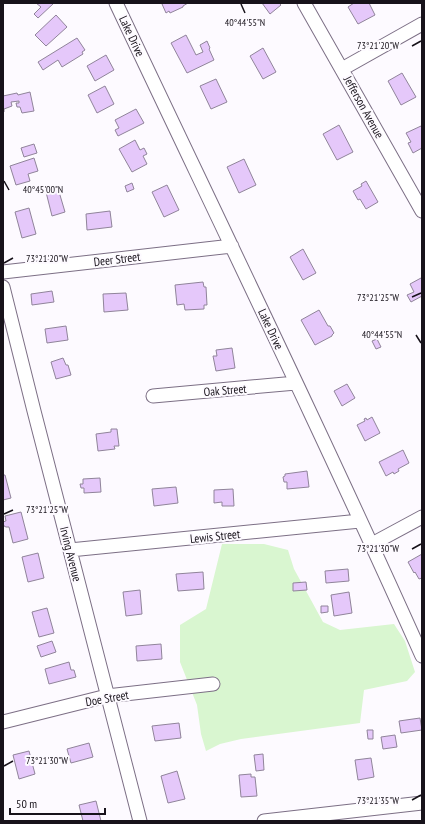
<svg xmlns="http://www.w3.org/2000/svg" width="425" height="824" viewBox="0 0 425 824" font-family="'PT Sans Narrow',sans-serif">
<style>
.green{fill:#d9f6d0}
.building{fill:#e5c8fa;stroke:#90849a}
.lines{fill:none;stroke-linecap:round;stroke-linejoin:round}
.minor-casing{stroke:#7c6f85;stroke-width:15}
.minor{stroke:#fff;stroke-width:13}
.ticks{fill:none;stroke:#17121a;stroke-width:1.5}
.labels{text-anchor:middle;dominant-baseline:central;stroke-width:4;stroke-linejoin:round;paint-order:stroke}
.street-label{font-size:12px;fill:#17121a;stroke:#fdfaff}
.ticks-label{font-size:10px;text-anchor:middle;fill:#17121a;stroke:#fdfaff;stroke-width:4;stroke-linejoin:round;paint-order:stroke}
</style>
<rect width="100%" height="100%" fill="#fdfaff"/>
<path class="green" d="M222,544H264L288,550L294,569L323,622L340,630L394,624L405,641L415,672L407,681L364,690L360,723L241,739L220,744L206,751L201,734L197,705L180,662V625L206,609Z"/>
<path class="building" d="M36,3H54L38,18L34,14L41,7Z
M164,3H188L183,6V7L170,13L169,11L166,13L162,4Z
M262,3H279L281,5L270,14Z
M354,3H369L375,15L358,24L348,7Z
M56,15L67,27L46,46L35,35Z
M186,35L196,55L203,52L200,45L207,41L210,48L209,49L214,60L187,73L171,43Z
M77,38L85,50L82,52L83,54L62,67L58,60L43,70L38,62Z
M263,48L276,72L263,79L250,56Z
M106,55L114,70L95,81L87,66Z
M402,73L416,97L401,105L388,81Z
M216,79L227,102L211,109L200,86Z
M105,86L114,104L97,113L88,95Z
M30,92L34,111L22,113L20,107H17L16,103H19V101L11,102L12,106L4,109V112H3V96L17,93L18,95Z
M136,109L144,123L118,136L115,130L119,128L115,120Z
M339,125L353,152L337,160L323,134Z
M421,126L422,129V148L413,153L408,143L411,142L406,133Z
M135,140L140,150L144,148L147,154L143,156L147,164L132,172L119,149Z
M34,144L37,153L24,157L21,148Z
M34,158L38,171L28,174L30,181L16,185L10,166Z
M244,159L256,185L239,193L227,167Z
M366,181L378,202L366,209L360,199L358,200L353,191L362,186L361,184Z
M132,183L134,189L127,192L125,186Z
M57,185L65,212L52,216L45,188Z
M167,185L179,210L164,217L152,192Z
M29,208L36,234L22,238L15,212Z
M110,211L112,227L87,230L86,214Z
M303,249L316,273L303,280L290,257Z
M421,278L422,281V296L411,302L407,295L414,292L410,284Z
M203,282L204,287H206L207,305H204V309L185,310L184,304L177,305L175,285Z
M52,291L54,302L32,305L31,294Z
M126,293L128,310L104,312L103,294Z
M319,310L328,326H330L334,333L332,335V336L315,345L301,320Z
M66,326L68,340L47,343L45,329Z
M377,339L381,347L376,349L372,341Z
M232,348L235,368L216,371L213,356H217L216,350Z
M63,358L66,365H68L71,375L56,379L51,362Z
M347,384L355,398L342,406L334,391Z
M372,417L380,433L365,441L357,425L365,421L364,419L366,418L367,420Z
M111,429H117L119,446H114L115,449L98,451L96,434L111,432Z
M403,450L409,463L398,469L399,471L394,474L393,472L386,476L379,462Z
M307,471L309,487L287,489V482H284L283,477L285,476V474Z
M3,475H5L11,498L3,500Z
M100,478L101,492L84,493V488H81L80,484H83V479Z
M176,487L178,503L154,506L152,489Z
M233,489L234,506H222V502L214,503V490Z
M21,512L28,539L13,543L9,527H6L4,526L3,523L5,521H6L5,516Z
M38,553L44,578L28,582L22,557Z
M422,554V578L419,579L415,572L414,573L408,562Z
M348,569L349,581L326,583L325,571Z
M203,572L204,589L178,591L176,574Z
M306,582L307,590L293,591V583Z
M140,590L142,614L126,616L123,592Z
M349,592L352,613L334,616L331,595Z
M321,606H328V612L321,613Z
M47,608L54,633L39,637L32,612Z
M52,641L56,652L41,657L37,646Z
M161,644L162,659L137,661L136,646Z
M69,662L71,670H74L76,677L49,684L45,669Z
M420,718L422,730L401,733L399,721Z
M179,723L181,738L155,741L152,726Z
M367,730H373V739H368Z
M395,735L397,747L383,749L381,737Z
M89,743L93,757L71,763L67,749Z
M29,751L35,774L19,779L13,755Z
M263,754L264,770L256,771L254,755Z
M371,758L374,777L358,780L355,760Z
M177,771L185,799L168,803L161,776Z
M251,774V777H255L257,796L241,797L239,775Z
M96,801L101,821H83L79,805Z"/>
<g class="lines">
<g class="minor-casing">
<path id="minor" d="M116,3C219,221 324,437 422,656
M304,3L422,211
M342,69L422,24
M3,272L232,246
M3,287L34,411L140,821
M153,396L296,383
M372,544L422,517
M70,550L360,521
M3,722L107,696L213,684
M264,821L422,803"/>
</g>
<use href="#minor" class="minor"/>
</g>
<path class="ticks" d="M241,4L245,13M412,46L421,41M4,181L9,190M4,263L13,258M412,297L421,293M416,335L421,343M4,514L13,510M412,549L421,544M4,766L13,761M412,800L421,795"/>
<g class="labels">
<g class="street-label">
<text transform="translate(132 36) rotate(65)">Lake Drive</text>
<text transform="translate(364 107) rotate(61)">Jefferson Avenue</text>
<text transform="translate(117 259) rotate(-7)">Deer Street</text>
<text transform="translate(271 329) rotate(65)">Lake Drive</text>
<text transform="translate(225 390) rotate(-5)">Oak Street</text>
<text transform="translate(215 536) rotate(-6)">Lewis Street</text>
<text transform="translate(71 554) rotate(76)">Irving Avenue</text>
<text transform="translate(107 698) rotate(-10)">Doe Street</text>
</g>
</g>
<g class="ticks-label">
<text x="245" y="26">40°44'55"N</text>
<text x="378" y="49">73°21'20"W</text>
<text x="43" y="193">40°45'00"N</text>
<text x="47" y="262">73°21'20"W</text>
<text x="378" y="301">73°21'25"W</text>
<text x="382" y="338">40°44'55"N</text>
<text x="47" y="513">73°21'25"W</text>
<text x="378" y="552">73°21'30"W</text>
<text x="47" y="764">73°21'30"W</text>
<text x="378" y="804">73°21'35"W</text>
</g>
<rect width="425" height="824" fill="none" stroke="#17121a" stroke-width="8"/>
<path d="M10 808v6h95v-6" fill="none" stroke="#17121a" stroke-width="2"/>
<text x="16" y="808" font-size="12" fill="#17121a" stroke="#fdfaff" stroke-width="3" paint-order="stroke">50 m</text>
</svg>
